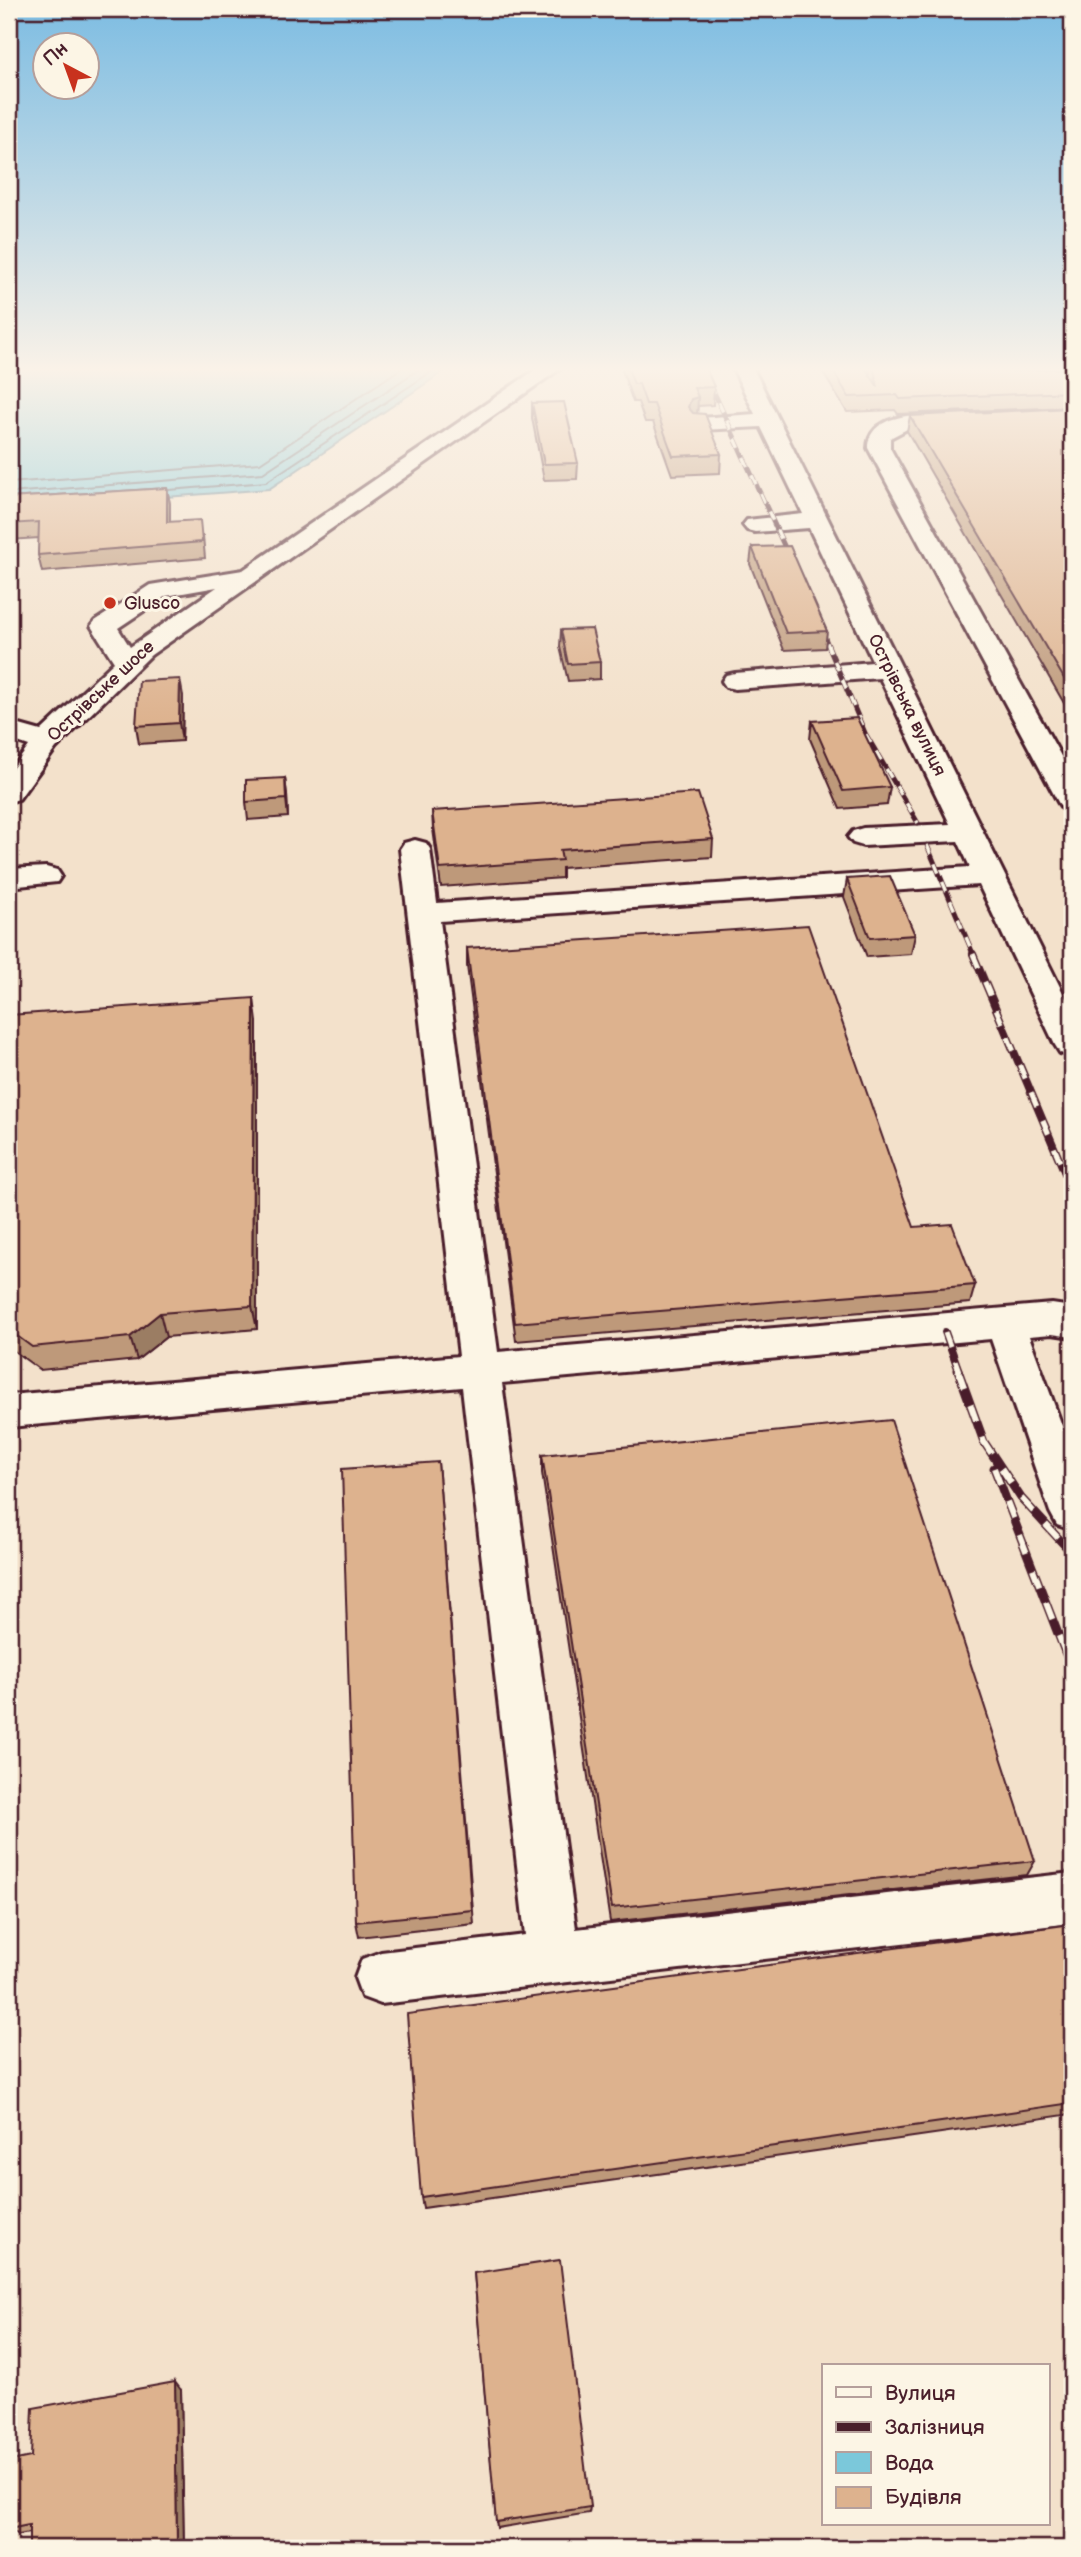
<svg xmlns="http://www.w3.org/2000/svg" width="1081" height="2557" viewBox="0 0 1081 2557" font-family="'Balsamiq Sans',sans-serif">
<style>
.water{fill:#7bc8da;stroke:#678494;stroke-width:2}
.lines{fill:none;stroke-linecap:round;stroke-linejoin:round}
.shore{stroke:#5e6371;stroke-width:2}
.minor-casing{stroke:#4a1f2b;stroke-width:6}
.minor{fill:#fcf5e5;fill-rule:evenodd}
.rail-far2-casing{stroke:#4a1f2b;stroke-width:5}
.rail-far1-casing{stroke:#4a1f2b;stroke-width:8}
.rail-casing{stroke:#4a1f2b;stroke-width:9}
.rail-far2{stroke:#fcf5e5;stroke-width:3.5;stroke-dasharray:10;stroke-linecap:butt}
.rail-far1{stroke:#fcf5e5;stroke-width:5;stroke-dasharray:15;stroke-linecap:butt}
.rail{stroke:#fcf5e5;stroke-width:6;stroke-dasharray:18;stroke-linecap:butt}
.wall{fill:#be997a;stroke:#4a1f2b;stroke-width:2}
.shaded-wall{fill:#9b7d63;stroke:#4a1f2b;stroke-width:2}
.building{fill:#ddb28e;stroke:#4a1f2b;stroke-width:2}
.poi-dot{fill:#c8321e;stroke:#fcf5e5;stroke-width:2.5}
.labels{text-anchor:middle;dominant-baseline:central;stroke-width:6;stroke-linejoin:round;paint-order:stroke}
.far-poi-label{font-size:18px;fill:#4a1f2b;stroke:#fcf5e5;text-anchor:start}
.far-street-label{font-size:18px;fill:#4a1f2b;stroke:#fcf5e5}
</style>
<rect width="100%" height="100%" fill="#f3e1cb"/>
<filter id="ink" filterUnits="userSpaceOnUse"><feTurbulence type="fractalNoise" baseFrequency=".0143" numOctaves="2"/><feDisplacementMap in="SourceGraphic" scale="14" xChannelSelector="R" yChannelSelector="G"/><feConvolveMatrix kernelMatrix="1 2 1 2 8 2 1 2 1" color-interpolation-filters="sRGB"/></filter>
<g filter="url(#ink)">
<path class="water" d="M9,366H452L269,489L9,509Z"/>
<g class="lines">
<path class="shore" d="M9,483L260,463L405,366
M169,490L266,482L440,366
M9,493L263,473L424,366"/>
<g class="minor-casing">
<path id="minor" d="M541,366H564L151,655L56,748L19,799L9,802V773L29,746L9,739V722L41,731L114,662L91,626L95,621L150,585L243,570ZM217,587L130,647L118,628L166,596Z
M732,366H752L1072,1011V1056L1060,1053L1055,1045L979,885L440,921L498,1352L1052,1304L1072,1307V1337L1052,1334L1029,1336L1072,1453V1530L1057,1525L1050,1512L991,1339L502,1383L576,1929L1072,1873V1923L381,2004L362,1997L355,1978L362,1959L381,1952L525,1935L462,1387L9,1427V1395L459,1356L400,849L404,843L415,840L426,843L430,849L437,903L970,867L958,841L863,846L853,843L848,837L853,831L863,828L950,824L880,678L735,689L726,687L722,681L726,675L735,673L873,662L809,528L755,532L747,530L743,525L747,520L803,514L761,427L700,430L692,429L689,424L692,419L700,418L755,414Z
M962,414L969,416L973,420L969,424L907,429L890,438V448L1072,776V811L1062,808L1058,802L868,448C869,408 934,415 962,414Z
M46,867L57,870L61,876L57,882L9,887V869Z"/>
</g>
<use href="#minor" class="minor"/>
<g class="rail-far2-casing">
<path id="rail-far2" d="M702,366L792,563
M819,624L865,733L918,823
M927,845L974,956"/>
</g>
<g class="rail-far1-casing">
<path id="rail-far1" d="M973,954L1072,1190
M945,1332L959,1371"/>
</g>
<g class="rail-casing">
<path id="rail" d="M958,1370L984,1442L1021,1498L1072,1553
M994,1468L1072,1670"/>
</g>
<use href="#rail-far2" class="rail-far2"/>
<use href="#rail-far1" class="rail-far1"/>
<use href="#rail" class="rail"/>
</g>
<path class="wall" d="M622,366H705L714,387L713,405L698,406L697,414L721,454L720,473L672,475L653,422H645L638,402H633L622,370Z
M807,366H864L870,374L868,366H1009L1013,371L1072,368V407L898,414L895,410L847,412L820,368L809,369Z
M532,403L578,463L577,479L544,480L532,418Z
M1072,408V717L907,431L910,416Z
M167,488L170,504V522L203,536L205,558L42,572L38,555L39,538L9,540V498Z
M752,547L827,631L825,648L784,650L750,564Z
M561,630L600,662V679L568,681L560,647Z
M183,696L182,741L139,744L136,726Z
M812,721L890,787L887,805L840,809L810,739Z
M285,778L287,795L288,817L248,820L246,802Z
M432,811L713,839L712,857L562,868V878L441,887L433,829Z
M847,879L915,935L911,954L867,957L844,897Z
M467,948L914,1227L975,1285L970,1303L516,1341L467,966Z
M9,1015L257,1022V1329L166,1337L137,1360L40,1370L14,1351H9Z
M542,1455L1035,1861L1027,1875L610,1922L542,1473Z
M438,1462L474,1924L359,1937L356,1922Z
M1072,1924V2114L423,2208L421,2197Z
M474,2273L590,2507L589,2513L497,2528Z
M181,2390L184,2548H29V2533L19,2535L9,2529L31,2457Z"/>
<path class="shaded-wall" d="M698,397L697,416L690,418L688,407L691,399Z
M167,488L170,504V539L167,522Z
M180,679L183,696L182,741L179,723Z
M285,778L287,795L288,817L286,799Z
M254,998L257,1022V1329L252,1306Z
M160,1313L166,1337L137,1360L130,1337Z
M175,2382L181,2390L184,2548H177Z"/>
<path class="building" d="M627,366H705L714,387L694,388L698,397L691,399L688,407L693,413L705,414L721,454L673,456L654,404H646L639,384H634Z
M830,366H864L878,387L873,366H1009L1013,371L1072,368V392L900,399L897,395L849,397Z
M564,402L578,463L544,464L532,403Z
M1072,408V692L910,416Z
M167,488V522L200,520L202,542L38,555L39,522L9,524V498Z
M790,546L827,631L786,633L752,547Z
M592,629L600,662L568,664L561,630Z
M180,679L179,723L136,726L139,681Z
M857,718L890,787L843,791L812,721Z
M285,778L286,799L246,802V780Z
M698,793L713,839L560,850L562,860L440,869L432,811Z
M890,876L915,935L870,938L847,879Z
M808,925L914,1227L952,1224L975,1285L515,1323L467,948Z
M254,998L252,1306L160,1313L130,1337L32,1347L9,1330V1015Z
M891,1420L1035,1861L612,1908L542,1455Z
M438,1462L472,1910L356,1922L342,1469Z
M1072,1924V2103L421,2197L407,2014Z
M560,2260L590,2507L496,2522L474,2273Z
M175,2382L177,2548H29V2525L9,2529L11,2461L31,2457L33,2408Z"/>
</g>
<linearGradient id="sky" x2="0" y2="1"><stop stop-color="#7cbce2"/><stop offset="0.51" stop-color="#faf2e8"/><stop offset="1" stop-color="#faf2e8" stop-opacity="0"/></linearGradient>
<rect width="1081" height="724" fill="url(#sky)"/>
<circle class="poi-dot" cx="110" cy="603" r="7"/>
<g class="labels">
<g class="far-poi-label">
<text x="124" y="603">Glusco</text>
</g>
<g class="far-street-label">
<text transform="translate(101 691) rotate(-43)">Острівське шосе</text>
<text transform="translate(907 705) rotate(64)">Острівська вулиця</text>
</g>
</g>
<rect width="1081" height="2557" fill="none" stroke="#fcf5e5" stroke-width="35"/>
<rect x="18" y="18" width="1046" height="2522" fill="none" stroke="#4a1f2b" stroke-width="2.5" filter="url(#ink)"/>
<rect x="822" y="2364" width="228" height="161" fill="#fcf5e5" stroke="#b59f9b" stroke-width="2"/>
<rect x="836" y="2387" width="35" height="10" fill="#fcf5e5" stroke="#b59f9b" stroke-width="2"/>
<text x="885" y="2400" font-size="21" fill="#4a1f2b">Вулиця</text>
<rect x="836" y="2422" width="35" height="10" fill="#4a1f2b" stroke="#b59f9b" stroke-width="2"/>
<text x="885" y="2434" font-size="21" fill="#4a1f2b">Залізниця</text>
<rect x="836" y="2452" width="35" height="21" fill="#7bc8da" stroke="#b59f9b" stroke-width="2"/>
<text x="885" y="2470" font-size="21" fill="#4a1f2b">Вода</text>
<rect x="836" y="2487" width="35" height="21" fill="#ddb28e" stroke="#b59f9b" stroke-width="2"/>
<text x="885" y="2504" font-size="21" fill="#4a1f2b">Будівля</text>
<g transform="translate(66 66) rotate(319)"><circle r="33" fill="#fcf5e5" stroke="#b59f9b" stroke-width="2"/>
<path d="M0-5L12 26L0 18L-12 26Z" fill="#c8321e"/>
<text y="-10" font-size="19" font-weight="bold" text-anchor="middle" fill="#4a1f2b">Пн</text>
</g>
</svg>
